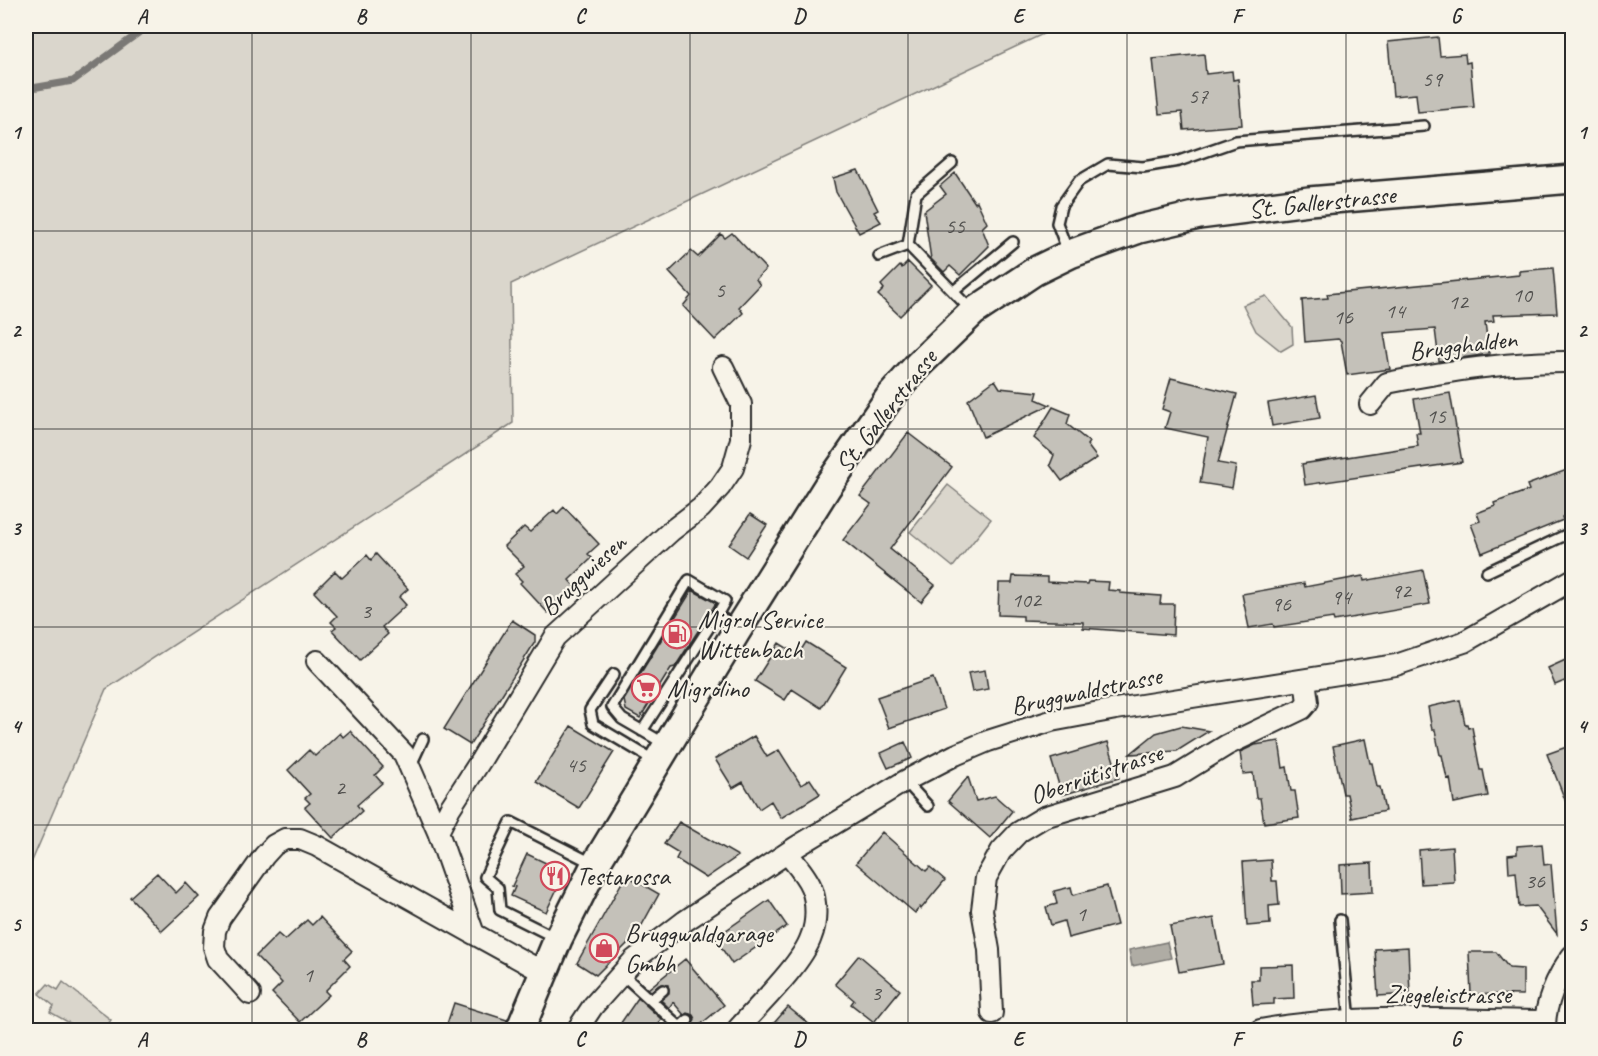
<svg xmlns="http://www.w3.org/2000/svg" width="1598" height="1056" viewBox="0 0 1598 1056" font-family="Caveat,sans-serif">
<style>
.green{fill:#dad6cc;stroke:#82807c;stroke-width:1.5}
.water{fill:#afaca4;stroke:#7a7874;stroke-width:1.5}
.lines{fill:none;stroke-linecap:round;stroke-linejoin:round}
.stream{stroke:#7a7874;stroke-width:7}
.building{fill:#c4c1b9;stroke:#2b2b2b;stroke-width:1.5}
.lane-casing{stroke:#2b2b2b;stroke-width:14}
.street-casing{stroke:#2b2b2b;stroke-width:24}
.secondary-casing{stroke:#2b2b2b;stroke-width:32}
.lane{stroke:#f7f3e8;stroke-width:9}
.street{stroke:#f7f3e8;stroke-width:20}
.secondary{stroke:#f7f3e8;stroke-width:27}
.grid{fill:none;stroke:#2b2b2b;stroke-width:1.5;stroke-opacity:0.55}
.labels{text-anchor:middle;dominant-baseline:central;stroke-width:4.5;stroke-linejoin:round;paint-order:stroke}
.number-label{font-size:22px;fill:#51504e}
.street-label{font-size:26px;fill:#2b2b2b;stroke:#f7f3e8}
.poi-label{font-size:26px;fill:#2b2b2b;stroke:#f7f3e8;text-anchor:start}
.neatline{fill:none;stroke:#2b2b2b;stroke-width:2}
.grid-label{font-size:20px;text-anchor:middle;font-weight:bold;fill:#2b2b2b}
</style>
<rect width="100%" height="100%" fill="#f7f3e8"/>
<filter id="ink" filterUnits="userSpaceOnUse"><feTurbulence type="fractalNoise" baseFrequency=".0167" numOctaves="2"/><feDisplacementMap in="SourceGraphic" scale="12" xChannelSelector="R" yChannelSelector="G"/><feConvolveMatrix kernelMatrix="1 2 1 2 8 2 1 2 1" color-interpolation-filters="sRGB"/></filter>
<g filter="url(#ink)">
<path class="green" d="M26,26H1060L511,284L513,423L106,689L26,875Z
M1266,296L1292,327L1293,344L1281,351L1256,331L1243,305Z
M948,485L991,519L953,567L910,532Z
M63,982L111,1020L104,1030H82L50,1012L54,1006L39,994L48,984L58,990Z"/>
<path class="water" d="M1167,942L1171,958L1132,966L1129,950Z"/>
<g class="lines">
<path class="stream" d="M26,89L73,81L148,26"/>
</g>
<path class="building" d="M1438,37L1440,56L1465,54L1466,63L1470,62L1474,107L1418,112L1416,94L1393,96L1388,42Z
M1204,54L1206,74L1232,71L1233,80L1238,79L1242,125L1184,130L1182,112L1159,114L1153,59Z
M858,170L878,210L874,212L881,222L859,233L836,192L833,178Z
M955,173L975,203L977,201L987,223L982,228L989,246L960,275L950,266L944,272L931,259L924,211L946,194L940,186Z
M732,233L766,269L756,279L760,285L739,307L743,313L715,340L683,306L691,296L669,272L691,251L698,257L721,234L725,238Z
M908,262L931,285L900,316L878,295L884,289L881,285L900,266L902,268Z
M1553,268L1557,313L1493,315L1494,321L1485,322L1489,354L1439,361L1435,329L1384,333L1390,369L1347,375L1341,341L1338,339L1305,342L1302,300L1328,298L1327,294L1519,275V271Z
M1171,378L1237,394L1218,463L1236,466L1232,488L1200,483L1208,437L1165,428L1170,412L1162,409Z
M995,380L1000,388L1038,392L1036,399L1050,405L983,437L968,400Z
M1450,393L1462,462L1305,485L1302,464L1418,446L1416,433H1420L1414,399Z
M1316,395L1320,418L1272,426L1268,403Z
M1053,407L1070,414L1067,424L1089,442L1087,445L1097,458L1062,481L1050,465L1054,455L1034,438Z
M908,433L952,467L890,549L935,585L921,602L843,540L871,504L860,496Z
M1572,468V513L1562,517L1563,520L1482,553L1471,524L1480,521L1477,513L1495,506L1494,503L1529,490L1527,485Z
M564,507L599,544L588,554L592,558L569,580L575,587L548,613L520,583L522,581L515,574L524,566L504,546L524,527L530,532L554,510L557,514Z
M750,514L767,525L746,557L729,545Z
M376,554L408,589L399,597L406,605L382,627L388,634L360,660L332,630L336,627L331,622L337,616L314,592L335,571L342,578L367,555L371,560Z
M1423,570L1430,604L1334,621L1333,618L1274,627L1273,624L1249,628L1242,594L1304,583L1305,587L1363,576L1364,581Z
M1013,576L1047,577V582L1087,584L1088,581L1109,582L1108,590L1120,591V593L1161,596L1160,604H1174L1173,635L1083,628V622L1023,620V616L998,615L999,583H1012Z
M692,590L716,603L675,667L671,668L640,718L626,710L624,700Z
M512,620L535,635V642L470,745L444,729Z
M806,642L846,667L821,708L792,689L785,700L755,681L779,643L798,655Z
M1572,657V678L1555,685L1548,668Z
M985,670L988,689L972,692L968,673Z
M933,678L944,709L889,728L877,697Z
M1460,700L1465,724H1467L1468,728L1472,727L1480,770H1483L1488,796L1454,803L1450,778L1447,779L1442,755H1440L1435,730H1432L1428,707Z
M571,726L614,752L579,808L536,782Z
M1181,726L1209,731L1177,751L1130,754L1156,733Z
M350,731L383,767L375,775L382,783L357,805L362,811L333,838L305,807L310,803L305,798L310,794L288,770L309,750L315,756L340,733L343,737Z
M754,736L767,757L779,750L801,785L810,779L820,794L781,818L771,801L759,809L743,782L733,788L715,759Z
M1365,739L1370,763H1372L1377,787H1380L1385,811L1352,818L1347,794H1343L1333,746Z
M1279,741L1283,768L1287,767L1291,791H1295L1299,818L1264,823L1260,798H1256L1253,773L1243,774L1240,752L1255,745Z
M905,742L912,758L888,768L881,753Z
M1108,742L1119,778L1062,795L1051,759Z
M1572,745V815H1571L1547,754Z
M968,777L976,801L995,796L1012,811L990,838L948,801Z
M679,822L738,856L706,878L676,859L679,853L664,844Z
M882,832L926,871L930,867L945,880L921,909L920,907L915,913L856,863Z
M1542,844L1544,865L1551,864L1557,934L1536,906L1519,907L1516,872L1509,873L1508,855L1517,854V846Z
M1452,847L1454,882L1421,884L1419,850Z
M527,854L565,872L546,912L511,896L515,887L512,886Z
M1271,860L1272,881H1277L1279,905L1269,906L1270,924L1247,926L1243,862Z
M1372,863L1373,892L1341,894L1340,865Z
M157,873L176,893L186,883L199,897L162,931L130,897Z
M626,875L659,894L637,934L596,975L577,963Z
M1107,886L1117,925L1068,938L1064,921L1051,925L1046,907L1057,904L1054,891L1071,887L1073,895Z
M769,900L787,926L732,964L715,938Z
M320,917L352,951L344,959L350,966L325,991L329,995L300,1022L272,993L282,983L256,956L278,934L285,940L307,920L312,925Z
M1214,918L1223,964L1179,972L1170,926Z
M1408,947L1410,994L1378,996L1375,949Z
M1469,952H1496L1509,968L1523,969V995L1471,994Z
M859,955L900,990L874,1022L851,1004L854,1000L835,984Z
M685,959L724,1005L695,1029L692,1025L695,1019L693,1015L687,1013L684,1015L673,1002L669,1008L661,1000L669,993L668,985L661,984L651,991L648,989Z
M1293,965L1294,998L1274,999V1004L1253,1005L1251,980H1259V966Z
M638,998L661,1019L654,1030H616Z
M454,1003L507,1020L505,1030H445Z
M788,1007L816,1030H768Z"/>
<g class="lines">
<g class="lane-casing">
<path id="lane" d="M952,163L916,194L908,245L971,310
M1068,252L1057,223L1061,206L1079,181L1108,164L1143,167L1179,161L1236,141L1424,126
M879,256L908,245
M954,291L1013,242
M1487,572L1572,532
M614,674L590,710L593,724L655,761
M642,731L717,615
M665,744L622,719L612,707L689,580L725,601L717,615L736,627
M411,765L423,739
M905,781L928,806
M1340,920L1350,1021
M556,938L500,910L498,888L485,877L511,822L592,863
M622,974L680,1027L688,1020
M651,1000L663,990"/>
</g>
<g class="street-casing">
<path id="street" d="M1370,404L1387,383C1448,371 1510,361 1572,362
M317,661L404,754L438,832
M543,972L474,934L438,832L450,808L481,760L555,637L671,531L701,508L720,487L733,468L741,439V404L723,367
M250,994L218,959L214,947L215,931L220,918L264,856L274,845L285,839H300L317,846L474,934
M992,1013L989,950L982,910L986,878L1001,851L1019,832L1044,817L1175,777L1227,745L1302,709L1308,702L1305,680
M577,1030L593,1006L634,960L685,921L796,847L905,781L955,755L988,741L1051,721L1116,709L1396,665L1464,642L1572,580
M737,1030C757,1007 802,964 811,937C817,923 817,901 811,887C806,875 795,863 787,853
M1260,1030C1352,1013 1452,1020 1545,1021
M1545,1030C1544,1005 1557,976 1572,956"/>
</g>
<g class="secondary-casing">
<path id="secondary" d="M520,1030L558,939L595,865L736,632L827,487L889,398L918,365L973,312L1035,271L1070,254L1139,229L1199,215L1309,201L1572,179"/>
</g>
<use href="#lane" class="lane"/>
<use href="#street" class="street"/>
<use href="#secondary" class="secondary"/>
</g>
</g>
<path class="grid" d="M252,26V1030M471,26V1030M690,26V1030M908,26V1030M1127,26V1030M1346,26V1030M26,231H1572M26,429H1572M26,627H1572M26,825H1572"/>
<defs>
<g id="fuel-ring" transform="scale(1.5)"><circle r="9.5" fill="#f7f3e8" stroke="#d1495b" stroke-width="1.5"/><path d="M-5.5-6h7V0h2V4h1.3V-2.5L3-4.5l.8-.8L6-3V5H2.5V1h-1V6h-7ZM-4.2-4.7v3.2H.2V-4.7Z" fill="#d1495b"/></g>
<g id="supermarket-ring" transform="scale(1.5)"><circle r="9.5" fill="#f7f3e8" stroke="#d1495b" stroke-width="1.5"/><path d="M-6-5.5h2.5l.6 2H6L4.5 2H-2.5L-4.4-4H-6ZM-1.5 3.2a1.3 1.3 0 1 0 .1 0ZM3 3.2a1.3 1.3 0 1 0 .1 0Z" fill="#d1495b"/></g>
<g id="restaurant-ring" transform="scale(1.5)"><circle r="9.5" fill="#f7f3e8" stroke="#d1495b" stroke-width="1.5"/><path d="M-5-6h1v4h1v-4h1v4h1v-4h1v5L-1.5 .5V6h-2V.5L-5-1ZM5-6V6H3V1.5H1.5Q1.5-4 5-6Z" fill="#d1495b"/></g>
<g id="shop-ring" transform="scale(1.5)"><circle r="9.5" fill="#f7f3e8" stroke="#d1495b" stroke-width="1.5"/><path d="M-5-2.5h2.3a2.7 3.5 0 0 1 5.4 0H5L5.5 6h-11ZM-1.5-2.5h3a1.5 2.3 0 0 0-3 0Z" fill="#d1495b"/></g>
</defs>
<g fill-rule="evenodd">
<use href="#fuel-ring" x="677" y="634"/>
<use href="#supermarket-ring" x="646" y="688"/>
<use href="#restaurant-ring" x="555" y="876"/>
<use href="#shop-ring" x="604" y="948"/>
</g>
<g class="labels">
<g class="number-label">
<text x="1432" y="79">59</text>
<text x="1198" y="96">57</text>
<text x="955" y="226">55</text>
<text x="720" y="290">5</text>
<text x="1522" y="295">10</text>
<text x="1458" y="302">12</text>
<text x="1395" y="311">14</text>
<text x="1343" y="317">16</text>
<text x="1436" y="416">15</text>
<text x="1401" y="591">92</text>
<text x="1341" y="597">94</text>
<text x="1026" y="600">102</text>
<text x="1281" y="604">96</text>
<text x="366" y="611">3</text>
<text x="576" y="765">45</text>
<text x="340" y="788">2</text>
<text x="1535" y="881">36</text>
<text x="1081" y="914">1</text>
<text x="308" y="975">1</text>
<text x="876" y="993">3</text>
</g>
<g class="street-label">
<text transform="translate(1322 202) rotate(-6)">St. Gallerstrasse</text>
<text transform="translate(1463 345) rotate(-7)">Brugghalden</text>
<text transform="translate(886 411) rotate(-52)">St. Gallerstrasse</text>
<text transform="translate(583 575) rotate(-43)">Bruggwiesen</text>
<text transform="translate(1086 691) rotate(-12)">Bruggwaldstrasse</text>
<text transform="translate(1096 774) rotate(-19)">Oberrütistrasse</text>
<text x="1448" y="994">Ziegeleistrasse</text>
</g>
<g class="poi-label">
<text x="698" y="619">Migrol Service<tspan x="698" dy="30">Wittenbach</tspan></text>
<text x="667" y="688">Migrolino</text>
<text x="576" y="876">Testarossa</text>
<text x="625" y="933">Bruggwaldgarage<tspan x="625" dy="30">Gmbh</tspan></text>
</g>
</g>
<rect width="1598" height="1056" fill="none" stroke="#f7f3e8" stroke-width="66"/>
<rect x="33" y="33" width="1532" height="990" class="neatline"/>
<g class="grid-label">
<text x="142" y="23">A</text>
<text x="361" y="23">B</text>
<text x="580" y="23">C</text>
<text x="799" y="23">D</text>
<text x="1018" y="23">E</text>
<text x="1237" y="23">F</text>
<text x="1456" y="23">G</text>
<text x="16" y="139">1</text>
<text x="1582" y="139">1</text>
<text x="16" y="337">2</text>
<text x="1582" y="337">2</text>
<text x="16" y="535">3</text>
<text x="1582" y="535">3</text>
<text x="16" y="733">4</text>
<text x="1582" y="733">4</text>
<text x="16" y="931">5</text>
<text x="1582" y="931">5</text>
<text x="142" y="1046">A</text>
<text x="361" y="1046">B</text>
<text x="580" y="1046">C</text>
<text x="799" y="1046">D</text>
<text x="1018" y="1046">E</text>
<text x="1237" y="1046">F</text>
<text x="1456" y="1046">G</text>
</g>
</svg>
